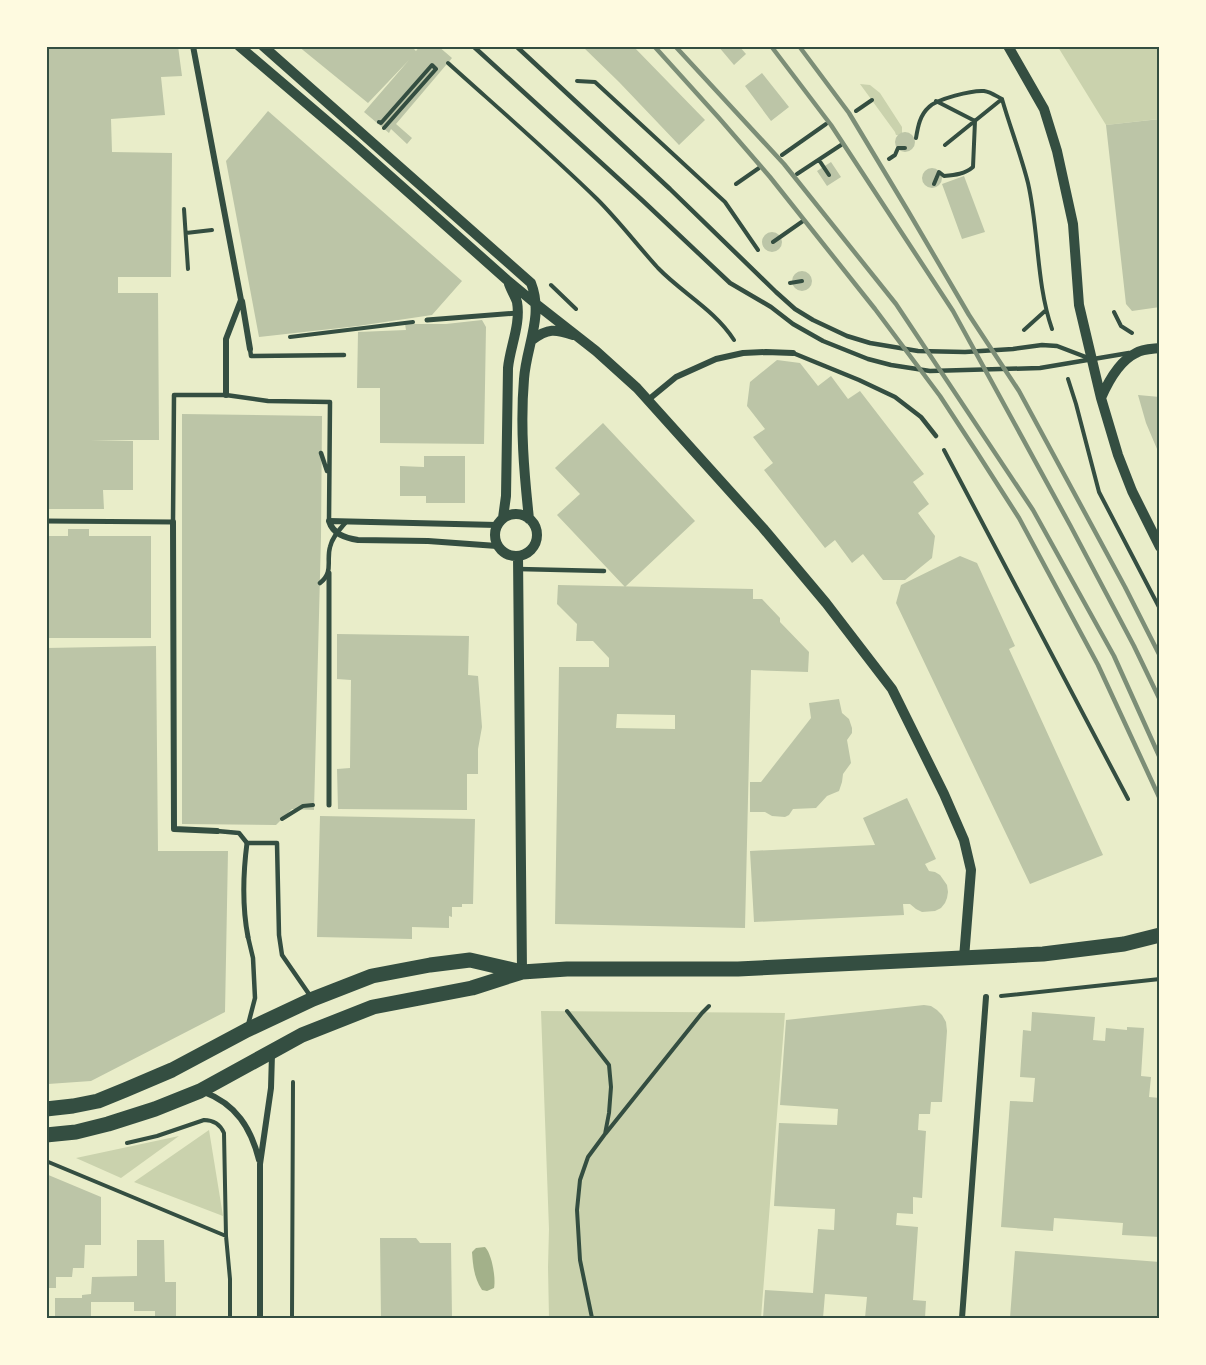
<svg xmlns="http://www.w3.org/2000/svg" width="1206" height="1365" viewBox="0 0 1206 1365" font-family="'Titillium Web',sans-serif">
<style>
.green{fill:#cad2ad}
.water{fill:#a3b18a}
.building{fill:#bcc5a7;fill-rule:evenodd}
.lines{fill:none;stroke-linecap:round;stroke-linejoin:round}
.path{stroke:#344e41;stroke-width:4}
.service{stroke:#344e41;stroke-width:4.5}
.pedestrian{stroke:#344e41;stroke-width:5}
.minor{stroke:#344e41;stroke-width:6}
.tertiary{stroke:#344e41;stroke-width:10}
.primary{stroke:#344e41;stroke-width:15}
.rail{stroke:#7c8e77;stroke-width:4.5}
.neatline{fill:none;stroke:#344e41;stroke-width:2}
</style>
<rect width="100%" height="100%" fill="#e9edc9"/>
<path class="green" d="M1058,47H1159V119L1106,125Z
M860,84L870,85L880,93L902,127V133L899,135H896L895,132Z
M541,1011L785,1013L761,1318H549L548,1267L549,1229Z
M209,1130L223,1216L134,1182Z
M179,1136L121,1178L76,1158Z"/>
<path class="water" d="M485,1247C492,1254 496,1279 494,1288L487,1291L482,1290C474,1278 473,1266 472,1252L476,1248Z"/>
<path class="building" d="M46,46H178L182,76L161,77L165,115L111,119L112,152L172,153L171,277H118V293H158L159,440H91L133,441V490H103L104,509H46Z
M298,46H411L416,51L420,46H438L452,58L396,124L412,138L407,144L391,129L389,133L364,112L409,60L368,103Z
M582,46H633L705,120L679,145L619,82Z
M718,46H739L746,54L734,65Z
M762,73L789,107L771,121L745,86Z
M268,111L462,281L432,315L358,326L259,337L226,161Z
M1160,119V307L1132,311L1126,304L1106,125Z
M895 142a10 10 0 1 1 20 0a10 10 0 1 1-20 0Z
M831,162L841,177L827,186L817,171Z
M922 178a10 10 0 1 1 20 0a10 10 0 1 1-20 0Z
M964,176L985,232L962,239L942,184Z
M762 242a10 10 0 1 1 20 0a10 10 0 1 1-20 0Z
M792 281a10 10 0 1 1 20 0a10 10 0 1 1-20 0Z
M482,320L486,327L484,444L380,443V388H357L358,332L406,330L405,324H446Z
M777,360L800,363L818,386L831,376L848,399L860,391L924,474L913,482L929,504L918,513L935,536L932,558L905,580H883L863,554L852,563L835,540L825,548L764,470L773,463L753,437L765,429L747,406L750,382Z
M1138,395L1160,397V456L1146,423Z
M182,414L322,416L321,537L314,810L292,809L276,825L182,824Z
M603,423L695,521L625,587L557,515L580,494L555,468Z
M424,456H465V503H426V496H400V466L424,467Z
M68,529H89V536H151V638H46V536H68Z
M960,556L977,563L1015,646L1009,649L1103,855L1030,884L896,603L901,585Z
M558,585L753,589V599H762L780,618V622L809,652L808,672L751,670L745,928L555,924L559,667H609V658L593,641H576L577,624L557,604ZM617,714L675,715V729L616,728Z
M337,634L469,636L468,675L478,676L482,727L478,749V774H467V810L338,809L337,769L350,768L351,680L337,679Z
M156,646L158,851H228L225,1012L91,1081L48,1084H46V648Z
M839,699L842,713L849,719L852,728V733L847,740L851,763L843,774L842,782L839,791L827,796L816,808L793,809L789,815L785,817L772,816L765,812H750V782H761L811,718L809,703Z
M907,798L936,859L925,864L929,871L935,872L940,875L947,885L948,892L947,898L945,903L941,908L935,911L922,912L916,909L910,904H903L904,915L754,922L750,851L875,845L863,818Z
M320,816L475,819L473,904H462V907H452V917L449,916V928L412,927V939L317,937Z
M924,1005L931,1006L937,1010L942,1015L946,1022L947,1031L942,1102H931L930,1114H919L918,1130L926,1131L922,1198L913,1197V1214L897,1213L896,1225L918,1227L913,1300L926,1301L925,1318H865L867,1297L825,1294L823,1318H763L765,1290L813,1293L818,1229L834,1230L835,1209L774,1206L779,1123L837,1125L838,1109L780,1105L786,1020Z
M1032,1012L1095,1017L1093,1040L1105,1041L1106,1028L1127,1030V1027L1144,1028L1141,1076L1151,1077L1149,1097L1160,1098V1237L1122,1235L1123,1223L1054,1218L1053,1231L1001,1227L1010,1101L1033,1102L1035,1078L1020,1077L1023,1030L1031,1031Z
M46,1174L101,1197V1245H85L84,1268H73L72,1277H56V1288H46Z
M380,1238H416L420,1243H451L452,1318H381Z
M137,1240H164L165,1282H176V1318H155V1311H134V1302H91V1318H60L55,1316V1298H82V1295L91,1294L92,1277L137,1276Z
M1015,1251L1160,1262V1318H1010Z"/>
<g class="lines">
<path class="path" d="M448,63C498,108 549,152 597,199C619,221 637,245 658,268C682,293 715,310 734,340
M577,81L595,82L725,202L758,250
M1002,99C1010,127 1021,155 1028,183C1039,231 1036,283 1052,329
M856,111L872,100
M379,122L381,123L432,65L436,69L384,128
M916,138C918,126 920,115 929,107C937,99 972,90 984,91C991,92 996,96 1002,99
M945,145L1002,99
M782,155L826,124
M889,159L895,155L898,148H905
M819,160L829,175
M797,174L841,145
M736,184L759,168
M934,184L939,172L944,176C955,175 965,174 973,167L975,121L936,101
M184,209L188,269
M186,233L212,230
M773,242L803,221
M790,283L802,281
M551,285L576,309
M1114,312L1121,326L1132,333
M1024,330L1045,311
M290,337L413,322
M1068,379L1076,404L1099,492L1160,609
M944,450L1128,799
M282,819L303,806L313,805
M1001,996L1160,979
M567,1011L609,1065L611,1087L609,1113L605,1134L588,1157L580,1180L577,1210L580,1260L592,1318
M606,1133L702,1013L709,1006
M127,1143L157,1136L204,1120C214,1120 220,1124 224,1133L226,1236L230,1279V1318
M46,1161L226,1236
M292,1318L293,1082"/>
<path class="service" d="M473,46L643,201L730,283L771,307L793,324L823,341L868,359L891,365L930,371L1040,368L1129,353
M516,46L670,189L776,292L795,309L813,320L847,336L870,343L918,351L965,352L1013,349L1042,345L1057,346L1091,359
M250,349L251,356L344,355
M793,353L859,380L895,397L921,417L936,436
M321,453L327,471
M173,522L174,395H226L268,401L330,402L329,521
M518,569L604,571
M320,583C334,572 326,561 330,547C332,537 340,529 346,522
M217,831L239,833L247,843H277L279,935L282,955L311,997
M248,937L253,958L255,998L248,1025"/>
<path class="pedestrian" d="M427,320L517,313
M46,521L173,522
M329,573V805
M247,843C243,874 242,906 248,937"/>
<path class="minor" d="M193,46L241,300L226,339V395
M242,301L250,349
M648,400L676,377L716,359L743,353L766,352L793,353
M173,522L174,829L217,831
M497,525L329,521C333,534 345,538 358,540L428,541L497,546
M204,1092C236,1104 251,1128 259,1160
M260,1318V1164L271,1088L272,1054
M962,1318L986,997"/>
<path class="tertiary" d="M239,46L354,144L507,280L536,304L596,351L637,388L763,528L826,603L892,689L944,794L964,840L971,870L964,958
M263,46L531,283C544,316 526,347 524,379C520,426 524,472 529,519
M1008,46L1044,109L1057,151L1073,224L1079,305L1101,398L1118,455L1132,491L1160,547
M532,340C548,328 555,329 573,335
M1101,398C1108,382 1119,361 1136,353C1142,349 1152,349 1160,348
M495 535a21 21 0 1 1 42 0a21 21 0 1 1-42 0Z
M503,518L506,496L508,368C510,347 521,324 517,302C515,296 511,290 509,284
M518,556L522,972"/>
<path class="primary" d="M46,1109L73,1106L98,1101L125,1090L172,1070L247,1030L313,999L372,976L430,965L470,960L522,972
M46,1135L76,1132L108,1124L155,1109L200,1091L302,1035L373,1007L472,988L522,972L567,969H738L1043,954L1124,944L1160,935"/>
<path class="rail" d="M654,46L719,118L770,177L875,309L940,396L978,454L1019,518L1098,665L1160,799
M675,46L784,164L896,304L1033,510L1114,656L1160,758
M771,46L831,125L953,311L1070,525L1134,646L1160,700
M799,46L849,113L908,211L969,315L1019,391L1125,587L1160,656"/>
</g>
<rect width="1206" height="1365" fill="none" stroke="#fefae0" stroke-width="96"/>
<rect x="48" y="48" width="1110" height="1269" class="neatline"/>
</svg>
